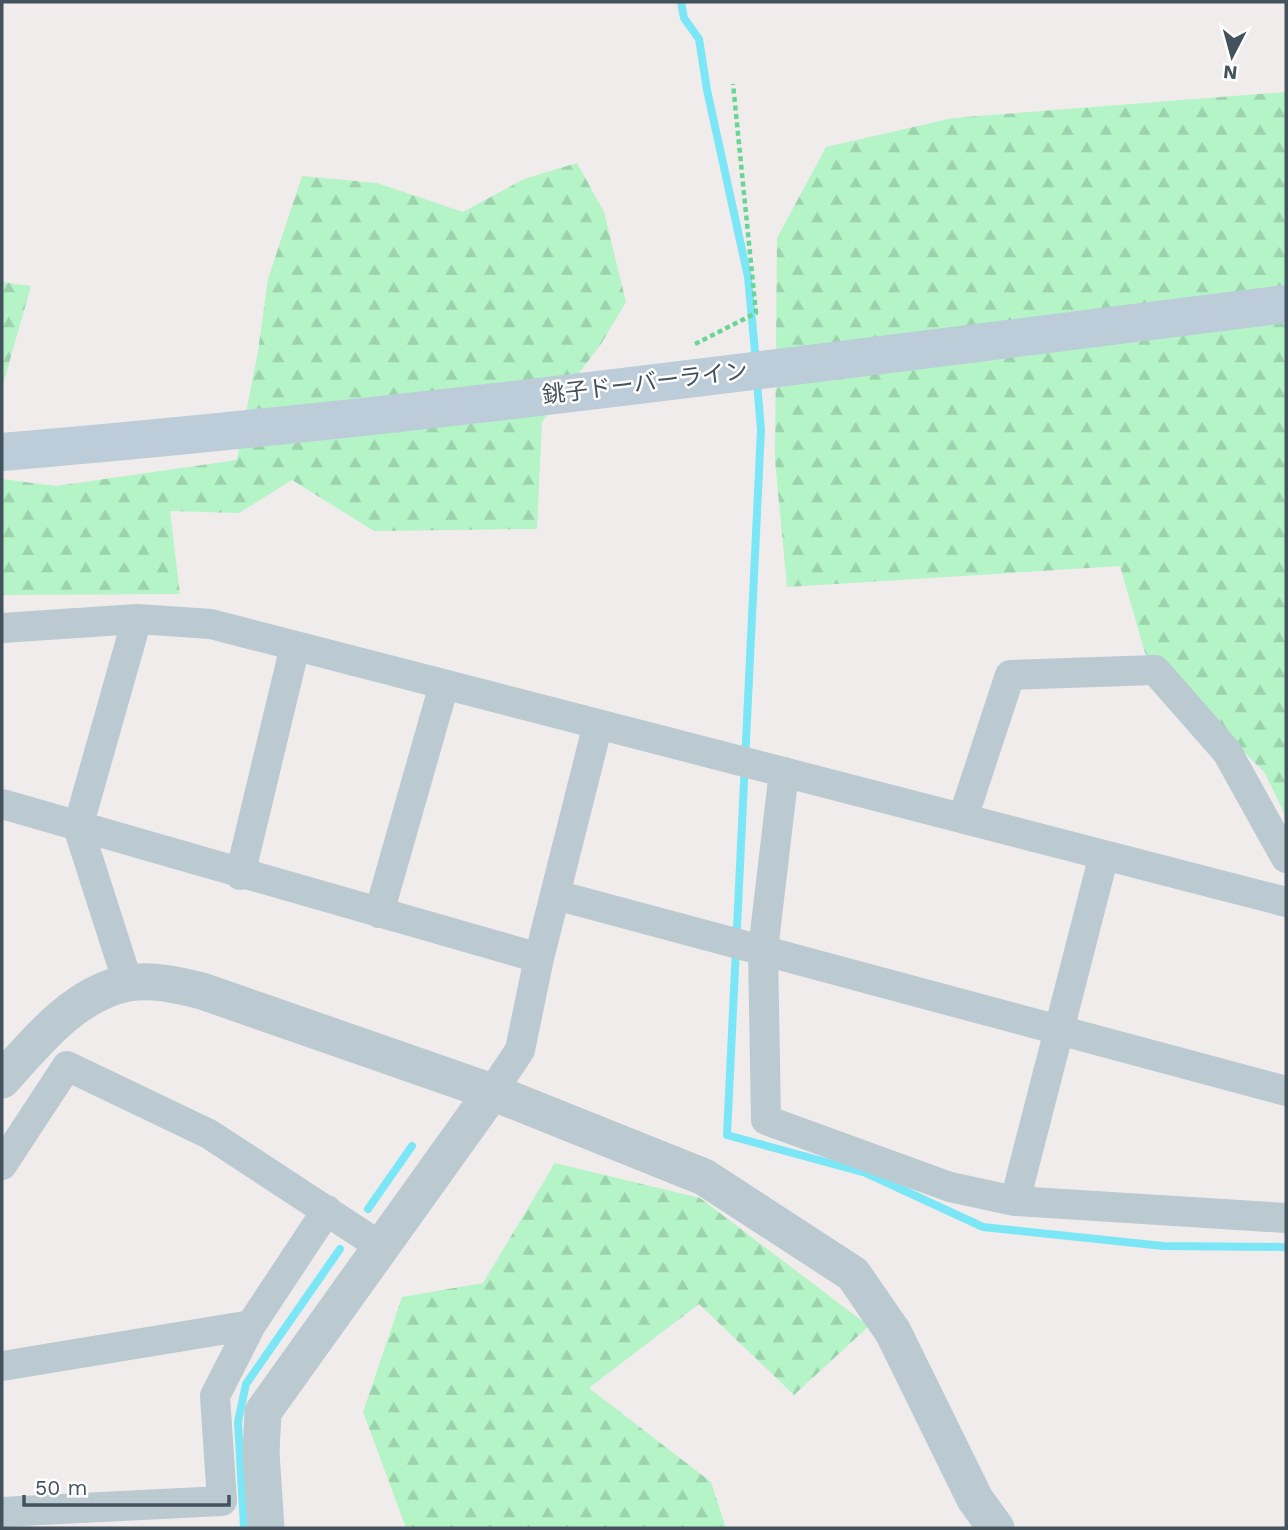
<svg xmlns="http://www.w3.org/2000/svg" width="1288" height="1530" viewBox="0 0 1288 1530" font-family="'Work Sans','Noto Sans JP',sans-serif">
<style>
.forest{fill:url(#forest-firs)}
.lines{fill:none;stroke-linecap:round;stroke-linejoin:round}
.stream{stroke:#7be7f6;stroke-width:8}
.path{stroke:#68d596;stroke-width:4.5;stroke-dasharray:5 3.5;stroke-linecap:butt}
.minor{stroke:#bbc9d1;stroke-width:30}
.tertiary{stroke:#bbc9d1;stroke-width:37}
.secondary{stroke:#bcccd8;stroke-width:38}
.labels{text-anchor:middle;dominant-baseline:central;stroke-width:5;stroke-linejoin:round;paint-order:stroke}
.street-label{font-size:23px;fill:#43525c;stroke:#fff}
</style>
<defs>
<pattern id="forest-firs" width="22" height="20" patternUnits="userSpaceOnUse" patternTransform="scale(1.75)"><rect width="22" height="20" fill="#b4f4c7"/><path d="M5 1l3.5 6h-7zM16 11l3.5 6h-7z" fill="#9cd3ad"/></pattern>
</defs>
<rect width="100%" height="100%" fill="#f0ecec"/>
<path class="forest" d="M1286,92V817L1265,773L1145,653L1120,566L787,587L775,460L777,238L826,147L953,118Z
M577,163L604,212L626,302L601,344L542,422L537,529L374,531L292,480L239,513L170,511L180,594L2,595V479L56,486L237,460L258,351L268,279L302,176L377,183L463,212L524,179Z
M2,282L31,286L2,388Z
M555,1163L700,1198L869,1326L794,1395L699,1304L589,1388L711,1482L726,1528H406L363,1412L402,1297L483,1283Z"/>
<g class="lines">
<path class="stream" d="M681,2L684,18L699,39L707,90L748,277L756,362
M757,382L761,430L727,1135L866,1173L983,1227L1163,1246L1286,1247
M368,1209L412,1146
M244,1528L238,1422L246,1384L340,1249"/>
<path class="path" d="M695,344L756,313L733,84"/>
<path class="minor" d="M2,628L137,619L211,624L1286,902
M784,772L763,950L766,1120L950,1187L1015,1201L1286,1218
M2,804L539,958
M963,818L1010,675L1155,670L1227,752L1286,858
M240,875L295,646
M556,895L1286,1091
M379,913L444,685
M128,983L78,827L137,619
M492,1092L520,1050L539,958L598,724
M2,1165L67,1066L209,1134L383,1248
M1015,1201L1104,855
M2,1366L251,1325
M2,1512L222,1501L215,1396L251,1325L327,1210"/>
<path class="tertiary" d="M2,1080C36,1042 75,993 128,983C152,979 178,985 202,991L492,1092L704,1177L853,1274L893,1332L975,1499L996,1528
M266,1528L261,1453L263,1412L492,1092"/>
<path class="secondary" d="M2,452C431,416 859,357 1286,304"/>
</g>
<g class="labels">
<g class="street-label">
<text transform="translate(645 383) rotate(-7)">銚子ドーバーライン</text>
</g>
</g>
<rect width="1288" height="1530" fill="none" stroke="#43525c" stroke-width="7"/>
<g transform="translate(1232 56) rotate(186)" stroke="#ffffff" stroke-width="5" paint-order="stroke">
<path d="M0-5L12 26L0 18L-12 26Z" fill="#43525c"/>
<text y="-10" font-size="19" font-weight="bold" text-anchor="middle" fill="#43525c">N</text>
</g>
<path d="M24 1495v10h205v-10" fill="none" stroke="#43525c" stroke-width="3.5"/>
<text x="35" y="1495" font-size="21" fill="#43525c" stroke="#ffffff" stroke-width="5" paint-order="stroke">50 m</text>
</svg>
